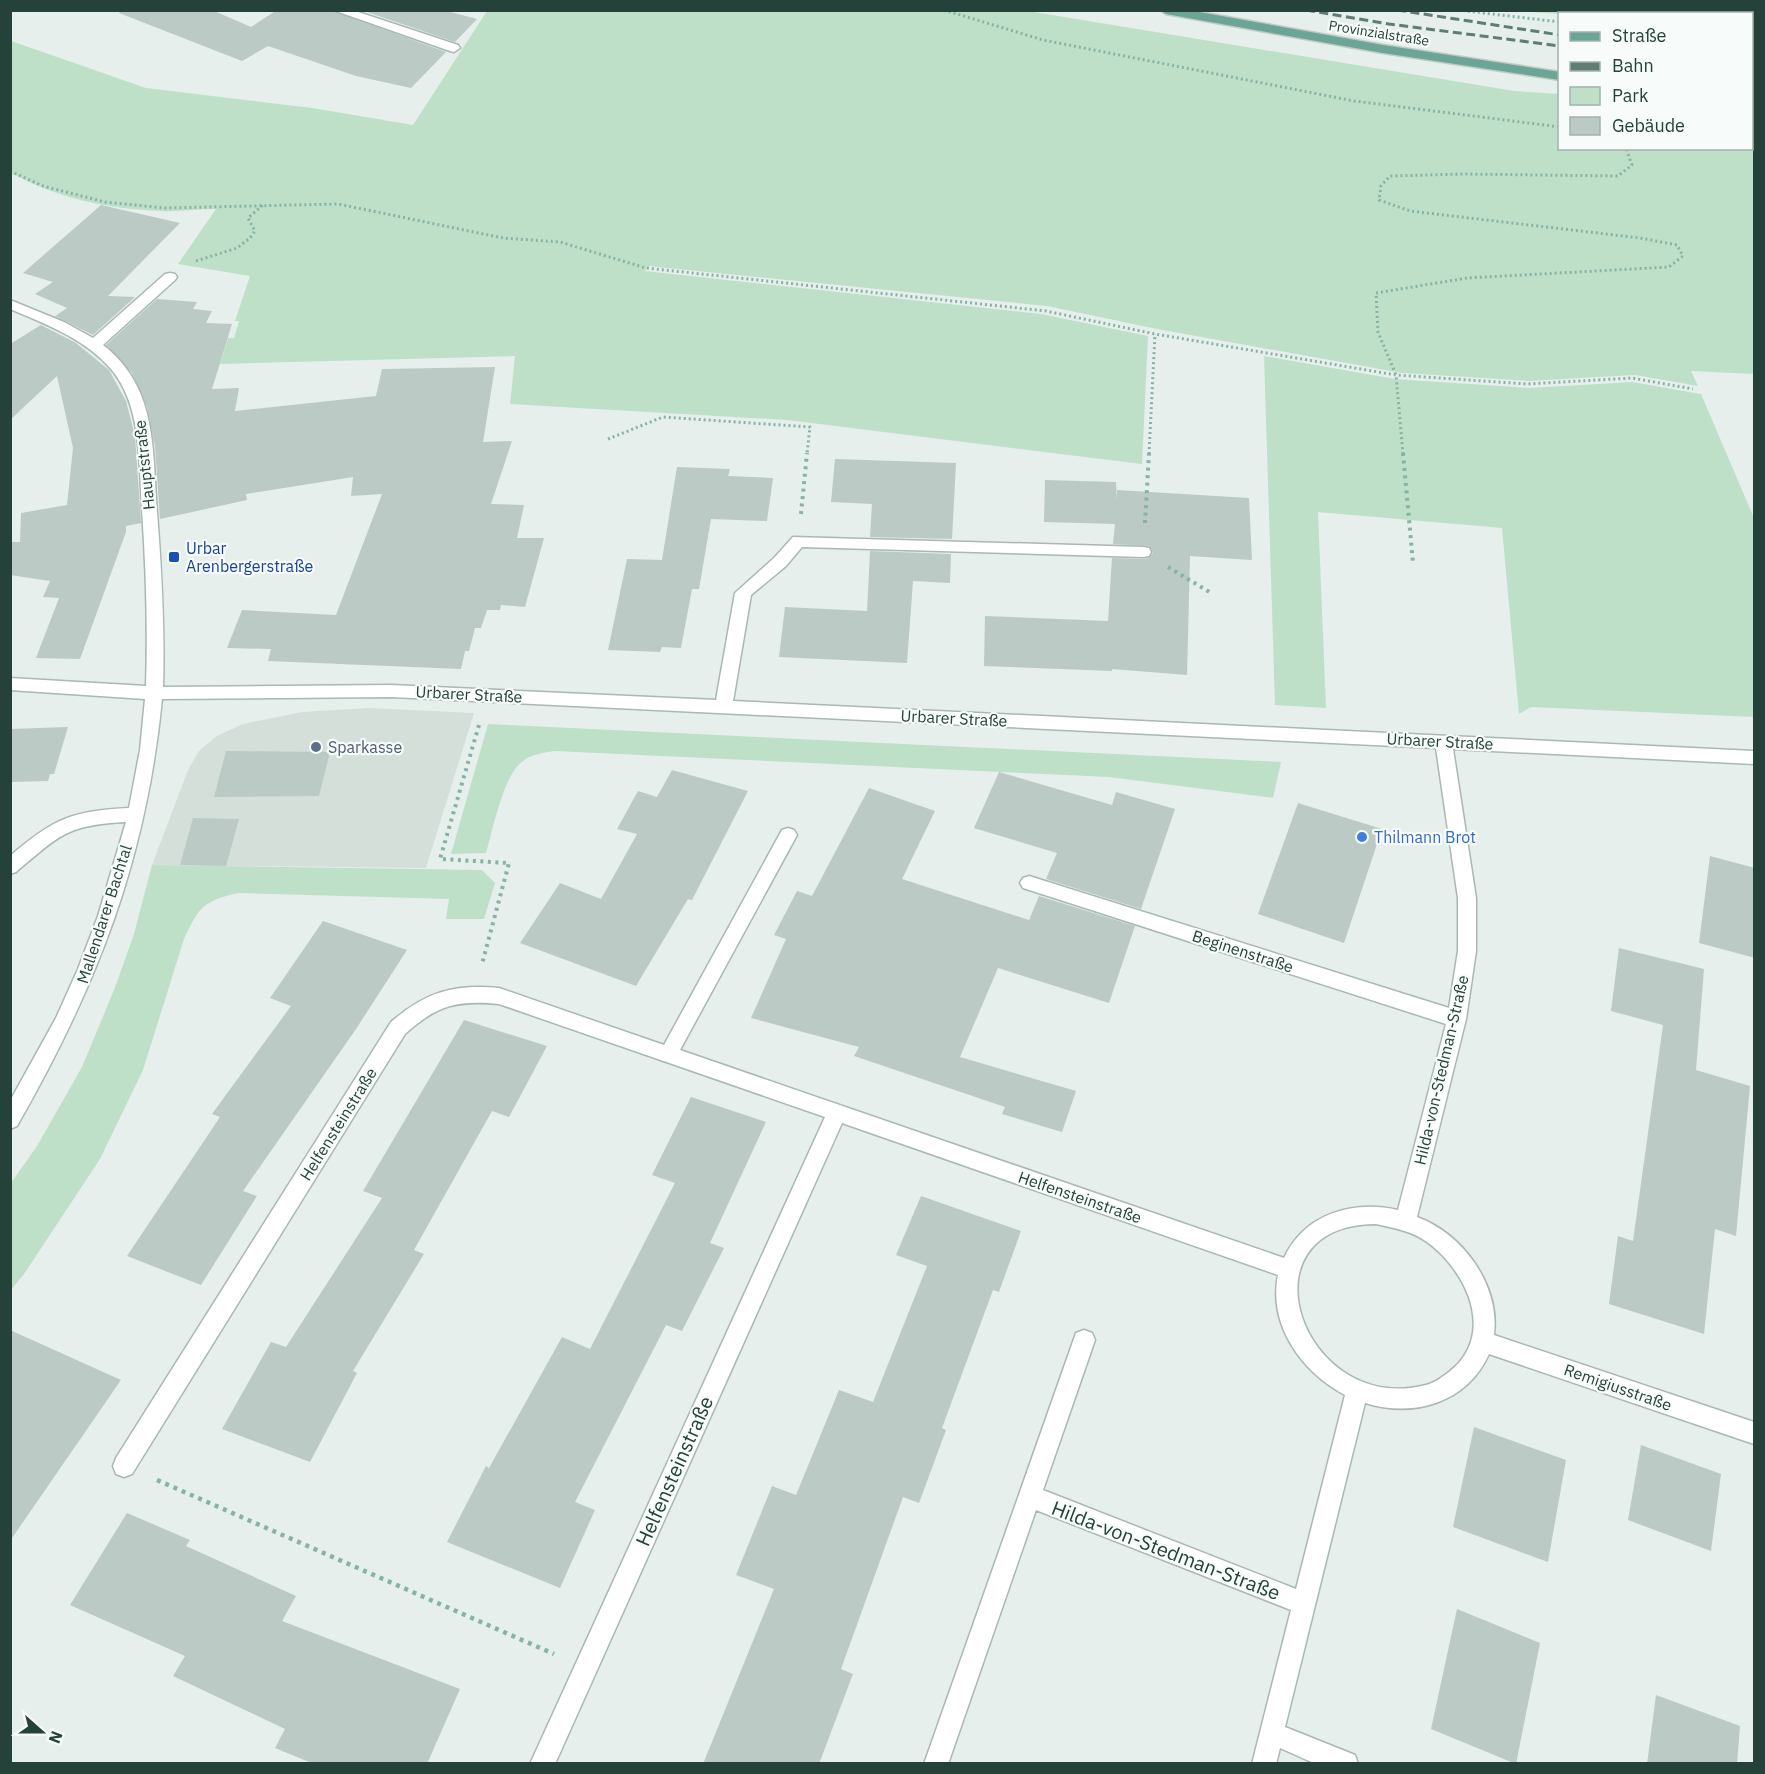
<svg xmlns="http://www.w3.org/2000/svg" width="1765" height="1774" viewBox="0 0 1765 1774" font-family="'IBM Plex Sans',sans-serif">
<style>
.built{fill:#d4dfda}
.green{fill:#bfe0c8}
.building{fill:#bbcac4}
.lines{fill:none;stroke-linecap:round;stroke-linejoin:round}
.minor-casing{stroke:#a8b8b2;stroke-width:3}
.major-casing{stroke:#c2cac8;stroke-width:3}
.path-far2{stroke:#86b3a5;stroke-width:3;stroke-dasharray:2 3;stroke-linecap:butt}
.path-far1{stroke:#86b3a5;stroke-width:4;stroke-dasharray:3 4.5;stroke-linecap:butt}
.path{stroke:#86b3a5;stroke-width:4.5;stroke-dasharray:4 5;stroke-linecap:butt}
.minor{fill:#fff;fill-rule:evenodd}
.major{fill:#6aa596;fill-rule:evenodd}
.rail{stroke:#5f7d75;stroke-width:3;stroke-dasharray:9 4.5;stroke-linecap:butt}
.transit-dot{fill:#1a4fb4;stroke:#f7fbf9;stroke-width:2}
.service-dot{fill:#5c6f8a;stroke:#f7fbf9;stroke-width:2}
.shop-dot{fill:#3f7fe0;stroke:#f7fbf9;stroke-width:2}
.labels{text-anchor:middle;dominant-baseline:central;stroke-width:4.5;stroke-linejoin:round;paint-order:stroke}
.far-street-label{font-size:14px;fill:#24423a;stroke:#f7fbf9}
.street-label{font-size:16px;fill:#24423a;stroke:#f7fbf9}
.transit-label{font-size:16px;fill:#164399;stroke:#f7fbf9;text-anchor:start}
.service-label{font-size:16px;fill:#4e5e75;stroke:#f7fbf9;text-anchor:start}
.shop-label{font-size:16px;fill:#366cbe;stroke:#f7fbf9;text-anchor:start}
.near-street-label{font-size:20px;fill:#24423a;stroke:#f7fbf9}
</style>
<rect width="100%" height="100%" fill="#e6efeb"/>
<path class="built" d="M369,708L474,713L426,868L152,865L188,770L199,751L217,736L243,724L302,712Z"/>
<path class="green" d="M1028,11L1514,91L1559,94L1560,148H1752V108H1754V374L1691,371L1698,386L1635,375L1528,381L1402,373L1157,329L1047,306L648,266L645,271L1041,314L1148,336L1142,464L787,420L510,404L515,356L220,364L228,338H234L239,321H235L250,276L178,264L216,209C198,209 179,212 161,211C108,209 57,198 11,173V41L146,88L312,108L413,125L487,11Z
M1515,11H1754V30H1752V14H1559Z
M1264,356L1395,379L1530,388L1632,382L1701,394L1754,518V717L1531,707L1519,714L1502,528L1318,512L1326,708L1275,705Z
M488,724L1281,762L1273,798L1109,777L554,751C542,753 532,754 523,761C503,775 493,830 486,853L451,854Z
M152,865L482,870L495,883L484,919H446L449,899L238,893C203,901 199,907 184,939L143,1070L100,1159L24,1274L11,1290V1183L37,1146L82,1067L114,990L134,934Z"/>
<path class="building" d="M120,10H212L251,27L277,10H331L446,52L411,88L356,76L268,46L242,61L119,13Z
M361,10H443L477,19L455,42Z
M101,205L180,223L108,296L135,297L93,335L55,316L67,308L35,294L53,282L23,273Z
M157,299L197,302L193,309L212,311L206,323L232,324L212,389L239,388L235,411L376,396L382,369L495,367L483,442L512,441L491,504L524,505L517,538H544L525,607L501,605L500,610H487L481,628H475L469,651H465L461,669L268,661L271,649L227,648L242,610L336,615L382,494L351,496L353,477L246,494L247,500L160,519L155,446L147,407L132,373L106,345Z
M41,325L76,343L109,370L126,401L135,436L141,523L126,526V532L80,659L36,658L59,598L43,597L50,581L10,575V542H20L21,513L67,505L73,448L57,376L10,420V344Z
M835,459L956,463L952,539L870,537L872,504L831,502Z
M677,467L730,469L728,476L773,478L767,521L711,519L699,589H692L681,648L662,647L660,652L608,650L627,559L662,560Z
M1045,480L1116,482L1117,501V490L1249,498L1252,560L1190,556L1187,675L1112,669V671L984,666L985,616L1108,621L1112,558L1143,559L1149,558L1153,553L1149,546L1113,544L1115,524L1044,522Z
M870,551L951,554L950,583L913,581L907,663L779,657L785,607L867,611Z
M68,727L54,774H50L48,781L10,782V729Z
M226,751L330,752L319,796L214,797Z
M672,770L748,791L692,900L688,899L636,986L520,943L560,883L601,899L637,834L617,829L638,791L657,797Z
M999,772L1112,805L1116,792L1175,809L1141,909L1046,879L1057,853L974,828Z
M869,788L935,811L902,879L1029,920L1039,896L1135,926L1109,1003L998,968L960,1057L1076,1091L1062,1132L1002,1114L1005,1107L854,1056L859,1047L751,1018L786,939L774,935L797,891L812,896Z
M1298,803L1382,829L1344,943L1258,914Z
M193,818L239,819L226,866L180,865Z
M1710,856L1755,868V958L1699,943Z
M323,921L407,950L356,1029L243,1191L257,1196L201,1285L127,1256L220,1117L212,1114L291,1006L270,998Z
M1619,948L1704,969L1696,1070L1750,1086L1736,1236L1715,1229L1704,1334L1609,1304L1618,1236L1633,1241L1663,1025L1611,1011Z
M464,1020L547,1046L509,1117L492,1111L414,1250L424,1254L353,1371L357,1373L310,1462L222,1429L271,1342L286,1347L382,1198L363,1191Z
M691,1097L766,1122L710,1243L724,1248L682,1331L666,1325L575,1502L595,1510L560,1588L447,1542L486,1466L489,1468L562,1337L590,1349L675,1183L652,1175Z
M921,1196L1021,1231L999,1292L993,1290L942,1428L946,1430L919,1503L903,1497L841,1669L853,1674L819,1764H703L774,1589L736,1575L772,1486L796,1495L839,1390L873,1402L927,1266L896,1255Z
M10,1330L121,1380L10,1541Z
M1474,1427L1566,1460L1548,1562L1453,1527Z
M1641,1445L1721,1474L1711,1551L1628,1520Z
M127,1513L190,1540L186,1546L296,1596L282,1621L460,1689L427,1764H314L275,1748L285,1729L173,1676L185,1656L70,1605Z
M1457,1609L1540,1643L1516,1764L1431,1729Z
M1656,1695L1740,1726L1737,1764H1647Z"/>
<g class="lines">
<g class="minor-casing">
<path id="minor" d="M333,10H352L458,45L460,48L454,52L450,51Z
M170,273L175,274L177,277L175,280L103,345C120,358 133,375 141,395C154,428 154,465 156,499C161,562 165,624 163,687L391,685L716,700L735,593L774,558L793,537L1143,547L1149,548L1151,552L1149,556L1143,557L802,547L786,566L751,595L733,701L1754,751V764L1453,749L1476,898V951L1466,1019L1417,1217C1463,1234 1500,1285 1494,1335L1754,1422V1444L1489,1354C1467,1403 1414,1418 1365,1403L1285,1727L1355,1755L1358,1764H1316L1280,1748L1276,1764H1252L1291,1610L1036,1510L948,1764H924L1076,1333L1084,1330L1092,1333L1095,1340L1043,1490L1296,1589L1345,1395C1302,1372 1268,1326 1278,1275L842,1123L555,1764H530L825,1117L499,1004C457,1000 437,1005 405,1034L132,1474L124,1477L116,1474L113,1466L116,1458L391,1022C426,992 453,984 499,988L664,1045L782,830L788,828L794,830L797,835L680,1050L1284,1258C1305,1213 1354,1200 1398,1210L1446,1024L1023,888L1020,883L1023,878L1029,876L1449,1008L1458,951V898L1436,748L391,697L162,699C146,861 97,986 17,1126L10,1129V1101L56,1018L78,969L98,916L126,822C66,825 60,835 16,872L10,874V856C54,818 72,811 129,808L140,750L145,699L10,690V678L146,686C148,627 146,568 142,509C139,464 142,405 111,369C85,339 46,324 10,309V300L64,322L93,338L165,274ZM1376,1224C1394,1228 1412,1231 1427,1242C1467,1271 1497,1335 1449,1372C1442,1377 1435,1383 1426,1385C1302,1417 1236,1225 1376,1224Z"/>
</g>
<g class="major-casing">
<path id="major" d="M1160,10H1188L1383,45L1560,72V80L1383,53L1166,14Z
M1752,92H1754V100H1752Z"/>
</g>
<path class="path-far2" d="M944,10L1043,40L1354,101L1560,127
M1458,10L1560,22
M10,171L43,186L105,202L164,208L338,204L503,238L560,242L646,268L1046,311L1155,334L1396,375L1527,384L1632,378L1693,389
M196,261L237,248L250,238L255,231L248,218L263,205
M608,439L663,417L810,427L807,454
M1149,454L1155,334
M1403,454L1396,375L1378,332L1376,293L1467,278L1669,267L1683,256L1677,245L1640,238L1410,211L1379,200L1381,186L1390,176L1462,174L1618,176L1632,165L1626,148"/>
<path class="path-far1" d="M1403,453L1413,563
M801,514L807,453
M1145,523L1149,453
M1168,567L1211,593
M479,725L440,859L509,863L482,964"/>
<path class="path" d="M157,1480L554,1654"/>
<use href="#minor" class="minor"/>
<use href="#major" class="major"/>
<path class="rail" d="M1306,10L1389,24L1560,46
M1397,10L1560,35"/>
</g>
<rect class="transit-dot" x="168" y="551" width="12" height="12" rx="3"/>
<circle class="service-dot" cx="316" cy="747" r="6"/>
<circle class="shop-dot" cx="1362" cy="837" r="6"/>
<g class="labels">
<g class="far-street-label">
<text transform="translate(1379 33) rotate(9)">Provinzialstraße</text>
</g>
<g class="street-label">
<text transform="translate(144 465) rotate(-96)">Hauptstraße</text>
<text transform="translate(469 694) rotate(3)">Urbarer Straße</text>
<text transform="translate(954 718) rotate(3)">Urbarer Straße</text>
<text transform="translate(1440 741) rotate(3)">Urbarer Straße</text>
<text transform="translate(104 914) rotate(-72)">Mallendarer Bachtal</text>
<text transform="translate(1243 951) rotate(18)">Beginenstraße</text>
<text transform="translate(1441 1070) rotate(-77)">Hilda-von-Stedman-Straße</text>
<text transform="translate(338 1124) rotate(-58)">Helfensteinstraße</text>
<text transform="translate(1080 1197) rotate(19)">Helfensteinstraße</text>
<text transform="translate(1618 1387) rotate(19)">Remigiusstraße</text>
</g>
<g class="transit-label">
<text x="186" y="548">Urbar<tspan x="186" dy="18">Arenbergerstraße</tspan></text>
</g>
<g class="service-label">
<text x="328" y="747">Sparkasse</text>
</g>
<g class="shop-label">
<text x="1374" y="837">Thilmann Brot</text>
</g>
<g class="near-street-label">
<text transform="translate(674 1471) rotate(-66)">Helfensteinstraße</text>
<text transform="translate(1166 1550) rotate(21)">Hilda-von-Stedman-Straße</text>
</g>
</g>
<rect width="1765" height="1774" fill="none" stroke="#24423a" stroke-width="24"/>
<rect x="1558" y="12" width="195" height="138" fill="#f7fbf9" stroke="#a3b1ad" stroke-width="1.5"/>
<rect x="1570" y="32" width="30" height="9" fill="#6aa596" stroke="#a3b1ad" stroke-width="1.5"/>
<text x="1612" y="42" font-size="18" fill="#24423a">Straße</text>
<rect x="1570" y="62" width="30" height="9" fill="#5f7d75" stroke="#a3b1ad" stroke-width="1.5"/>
<text x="1612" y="72" font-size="18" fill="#24423a">Bahn</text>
<rect x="1570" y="87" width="30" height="18" fill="#bfe0c8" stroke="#a3b1ad" stroke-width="1.5"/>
<text x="1612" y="102" font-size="18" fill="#24423a">Park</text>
<rect x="1570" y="117" width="30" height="18" fill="#bbcac4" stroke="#a3b1ad" stroke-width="1.5"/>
<text x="1612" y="132" font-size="18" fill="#24423a">Gebäude</text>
<g transform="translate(42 1732) rotate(111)" stroke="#f7fbf9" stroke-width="4.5" paint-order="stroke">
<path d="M0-4.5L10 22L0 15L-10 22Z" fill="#24423a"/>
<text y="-9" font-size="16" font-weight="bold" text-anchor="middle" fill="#24423a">N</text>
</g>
</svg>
